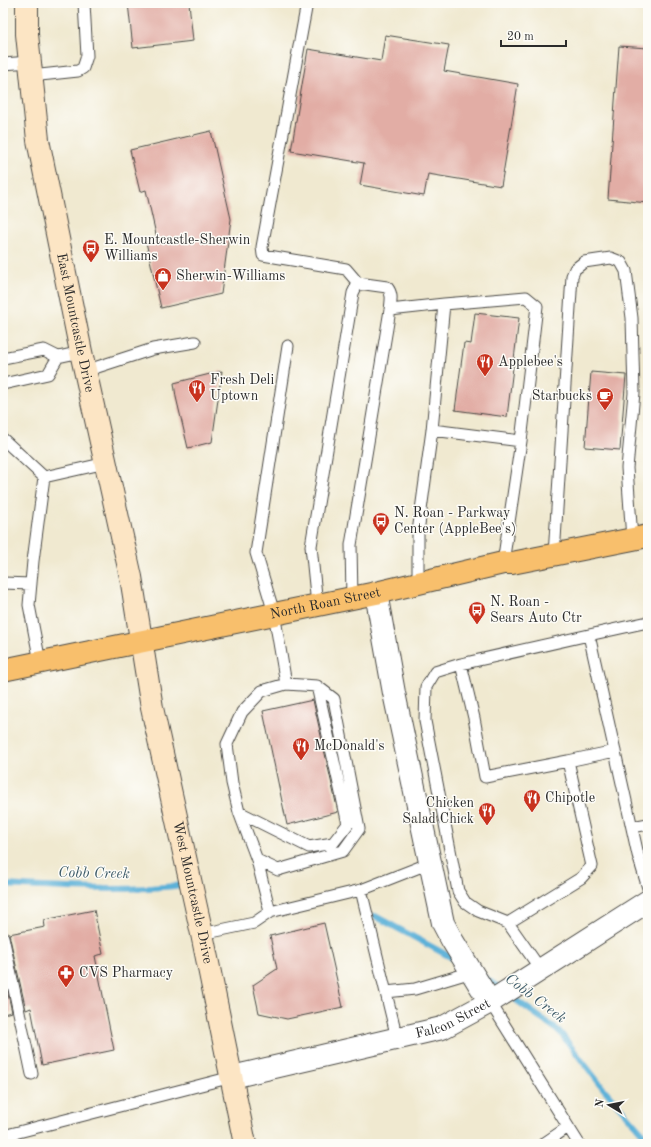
<svg xmlns="http://www.w3.org/2000/svg" width="651" height="1147" viewBox="0 0 651 1147" font-family="'Old Standard TT',serif">
<style>
.lines{fill:none;stroke-linecap:round;stroke-linejoin:round}
.stream{stroke:#5cb1d8;stroke-width:6}
.building{fill:#e2ada5}
.lane-casing{stroke:#494844;stroke-width:13}
.street-casing{stroke:#494844;stroke-width:24}
.secondary-casing{stroke:#494844;stroke-width:24}
.primary-casing{stroke:#494844;stroke-width:24}
.lane{stroke:#fff;stroke-width:11}
.street{stroke:#fff;stroke-width:22}
.secondary{stroke:#fce5c4;stroke-width:22}
.primary{stroke:#f8bf6c;stroke-width:22}
.labels{text-anchor:middle;dominant-baseline:central;stroke-width:3;stroke-linejoin:round;paint-order:stroke}
.poi-label{font-size:14px;fill:#2b2b2b;stroke:#fdfcf7;text-anchor:start}
.street-label{font-size:14px;fill:#2b2b2b;stroke:#fdfcf7}
.water-label{font-size:15px;font-style:italic;fill:#3c5a68;stroke:#fdfcf7}
</style>
<rect width="100%" height="100%" fill="#fdfcf7"/>
<filter id="ink" filterUnits="userSpaceOnUse"><feTurbulence type="fractalNoise" baseFrequency=".025" numOctaves="2"/><feDisplacementMap in="SourceGraphic" scale="8" xChannelSelector="R" yChannelSelector="G"/><feConvolveMatrix kernelMatrix="1 2 1 2 8 2 1 2 1" color-interpolation-filters="sRGB"/></filter>
<filter id="wash" filterUnits="userSpaceOnUse"><feTurbulence type="fractalNoise" baseFrequency=".012" numOctaves="4" result="noise"/><feDisplacementMap in="SourceGraphic" scale="16" xChannelSelector="R" yChannelSelector="G"/><feGaussianBlur stdDeviation="0.9" result="paint"/><feColorMatrix in="noise" values="0 0 0 0 0 0 0 0 0 0 0 0 0 0 0 0 0 1.4 0 .05"/><feComposite in="paint" operator="in"/></filter>
<g filter="url(#wash)">
<rect width="100%" height="100%" fill="#f0e9d0"/>
<g class="lines">
<path class="stream" d="M3,885C63,888 124,892 184,885
M375,916L456,960
M484,977L501,989
M509,995L559,1031L603,1088L648,1139"/>
</g>
<g id="blocks">
<path class="building" d="M128,3H189L193,41L133,48Z
M385,35L449,45L444,71L518,84L501,186L428,174L424,196L360,185L364,163L291,151L308,49L381,61Z
M619,46L648,48V203L608,199Z
M211,131L231,219L221,294L161,308L146,242L157,239L146,190L140,192L130,150Z
M475,313L519,318L507,417L455,410L464,343L471,344Z
M222,371L212,442L188,448L176,397L174,383Z
M591,372L626,375L620,450L585,447Z
M313,700L338,812L287,825L263,711Z
M94,910L103,954L95,956L114,1050L42,1065L31,1008L26,1010L9,934L45,927L44,920Z
M324,923L343,1007L287,1019L259,1013L253,985L277,969L270,936Z
M3,971L12,1012L3,1014Z"/>
</g>
</g>
<g filter="url(#ink)">
<use href="#blocks" fill-opacity="0" stroke="#494844" stroke-width="1"/>
<g class="lines">
<g class="lane-casing">
<path id="lane" d="M307,3L262,247L263,255L346,269L358,283L387,287C393,294 391,301 390,310L351,545L352,598
M3,64L30,62
M31,76L78,71L83,68L87,56L84,3
M390,310L444,304L526,297L537,306L521,441L503,563
M3,358L44,350L58,357L81,352
M85,371L153,349L195,342
M3,384L48,374L58,357
M432,430L521,441
M3,439L44,477
M44,477L106,463
M554,555L572,276L575,269L584,262L611,258L621,262L626,271L632,318L634,393L627,468L632,539
M3,583L31,584
M418,584V532L432,430L444,304
M317,605L311,546L353,293L358,283
M648,622L589,635L638,855L648,888
M40,662L29,605L33,561L44,477
M461,664L474,718L485,777L568,761L592,866L581,878L508,923
M568,761L615,751
M239,812L309,847L333,843L348,824L317,686
M632,827L648,824
M257,860L278,870L343,851L359,829L334,699L317,686L286,684
M361,890L397,1038
M270,912L257,860L239,812L232,783L227,744L242,712L262,691L286,684L274,613L256,553L288,346
M202,934L254,923L270,912L361,890L430,863
M3,937L32,1074
M541,970L508,923L478,911L465,902L458,891L425,721L426,687L435,672L461,664L589,635
M386,992L415,989L472,972
M490,1002L579,1144
M3,1136L232,1077
M543,1144L568,1127"/>
</g>
<g class="street-casing">
<g id="street">
<path d="M376,593L394,693L443,923L452,940L490,1002"/>
<path id="s1" d="M232,1077L442,1028L490,1002L648,901"/>
</g>
</g>
<g class="secondary-casing">
<g id="secondary">
<path id="s2" d="M27,3V34L38,140L81,352L131,577L152,708L202,934L245,1144"/>
</g>
</g>
<g class="primary-casing">
<g id="primary">
<path id="s3" d="M3,670L376,593L503,563H512L648,536"/>
</g>
</g>
<use href="#lane" class="lane"/>
<use href="#street" class="street"/>
<use href="#secondary" class="secondary"/>
<use href="#primary" class="primary"/>
</g>
</g>
<defs>
<g id="bus-pin" transform="scale(0.9)"><path d="M0 17L-7.5 6A9.5 9.5 0 1 1 7.5 6Z" fill="#c8321e" stroke="#fdfcf7"/><path d="M-5-6H5V4H4V6H2V4H-2V6H-4V4H-5ZM-3.5-4V0h7V-4ZM-3.5 1.2v1.5H-2V1.2ZM2 1.2v1.5H3.5V1.2Z" fill="#fff"/></g>
<g id="shop-pin" transform="scale(0.9)"><path d="M0 17L-7.5 6A9.5 9.5 0 1 1 7.5 6Z" fill="#c8321e" stroke="#fdfcf7"/><path d="M-5-2.5h2.3a2.7 3.5 0 0 1 5.4 0H5L5.5 6h-11ZM-1.5-2.5h3a1.5 2.3 0 0 0-3 0Z" fill="#fff"/></g>
<g id="restaurant-pin" transform="scale(0.9)"><path d="M0 17L-7.5 6A9.5 9.5 0 1 1 7.5 6Z" fill="#c8321e" stroke="#fdfcf7"/><path d="M-5-6h1v4h1v-4h1v4h1v-4h1v5L-1.5 .5V6h-2V.5L-5-1ZM5-6V6H3V1.5H1.5Q1.5-4 5-6Z" fill="#fff"/></g>
<g id="cafe-pin" transform="scale(0.9)"><path d="M0 17L-7.5 6A9.5 9.5 0 1 1 7.5 6Z" fill="#c8321e" stroke="#fdfcf7"/><path d="M-5.5-4.5H6V0H3Q3 3.5 0 3.5H-2.5Q-5.5 3.5-5.5 0ZM3-3.2v2h1.7v-2ZM-6 4.5H4V6H-6Z" fill="#fff"/></g>
<g id="pharmacy-pin" transform="scale(0.9)"><path d="M0 17L-7.5 6A9.5 9.5 0 1 1 7.5 6Z" fill="#c8321e" stroke="#fdfcf7"/><path d="M-2-6h4v4h4v4h-4v4h-4v-4h-4v-4h4Z" fill="#fff"/></g>
</defs>
<g fill-rule="evenodd">
<use href="#bus-pin" x="91" y="248"/>
<use href="#shop-pin" x="163" y="276"/>
<use href="#restaurant-pin" x="485" y="362"/>
<use href="#restaurant-pin" x="197" y="388"/>
<use href="#cafe-pin" x="605" y="396"/>
<use href="#bus-pin" x="381" y="521"/>
<use href="#bus-pin" x="477" y="610"/>
<use href="#restaurant-pin" x="301" y="746"/>
<use href="#restaurant-pin" x="532" y="798"/>
<use href="#restaurant-pin" x="487" y="811"/>
<use href="#pharmacy-pin" x="66" y="973"/>
</g>
<g class="labels">
<g class="poi-label">
<text x="104" y="240">E. Mountcastle-Sherwin<tspan x="104" dy="16">Williams</tspan></text>
<text x="176" y="276">Sherwin-Williams</text>
<text x="498" y="362">Applebee's</text>
<text x="210" y="380">Fresh Deli<tspan x="210" dy="16">Uptown</tspan></text>
<text x="592" y="396" text-anchor="end">Starbucks</text>
<text x="394" y="513">N. Roan - Parkway<tspan x="394" dy="16">Center (AppleBee's)</tspan></text>
<text x="490" y="602">N. Roan -<tspan x="490" dy="16">Sears Auto Ctr</tspan></text>
<text x="314" y="746">McDonald's</text>
<text x="545" y="798">Chipotle</text>
<text x="474" y="803" text-anchor="end">Chicken<tspan x="474" dy="16">Salad Chick</tspan></text>
<text x="79" y="973">CVS Pharmacy</text>
</g>
<g class="street-label">
<text stroke="none"><textPath href="#s2" startOffset="324">East Mountcastle Drive</textPath></text>
<text stroke="none"><textPath href="#s3" startOffset="329">North Roan Street</textPath></text>
<text stroke="none"><textPath href="#s2" startOffset="906">West Mountcastle Drive</textPath></text>
<text stroke="none"><textPath href="#s1" startOffset="229">Falcon Street</textPath></text>
</g>
<g class="water-label">
<text transform="translate(94 874) rotate(1)">Cobb Creek</text>
<text transform="translate(535 999) rotate(37)">Cobb Creek</text>
</g>
</g>
<rect width="651" height="1147" fill="none" stroke="#fdfcf7" stroke-width="16"/>
<g transform="translate(609 1105) rotate(280)" stroke="#fdfcf7" stroke-width="3" paint-order="stroke">
<path d="M0-3L7 15L0 10L-7 15Z" fill="#2b2b2b"/>
<text y="-6" font-size="11" font-weight="bold" text-anchor="middle" fill="#2b2b2b">N</text>
</g>
<path d="M501 40v6h65v-6" fill="none" stroke="#2b2b2b" stroke-width="2"/>
<text x="507" y="40" font-size="12" fill="#2b2b2b" stroke="#fdfcf7" stroke-width="3" paint-order="stroke">20 m</text>
</svg>
